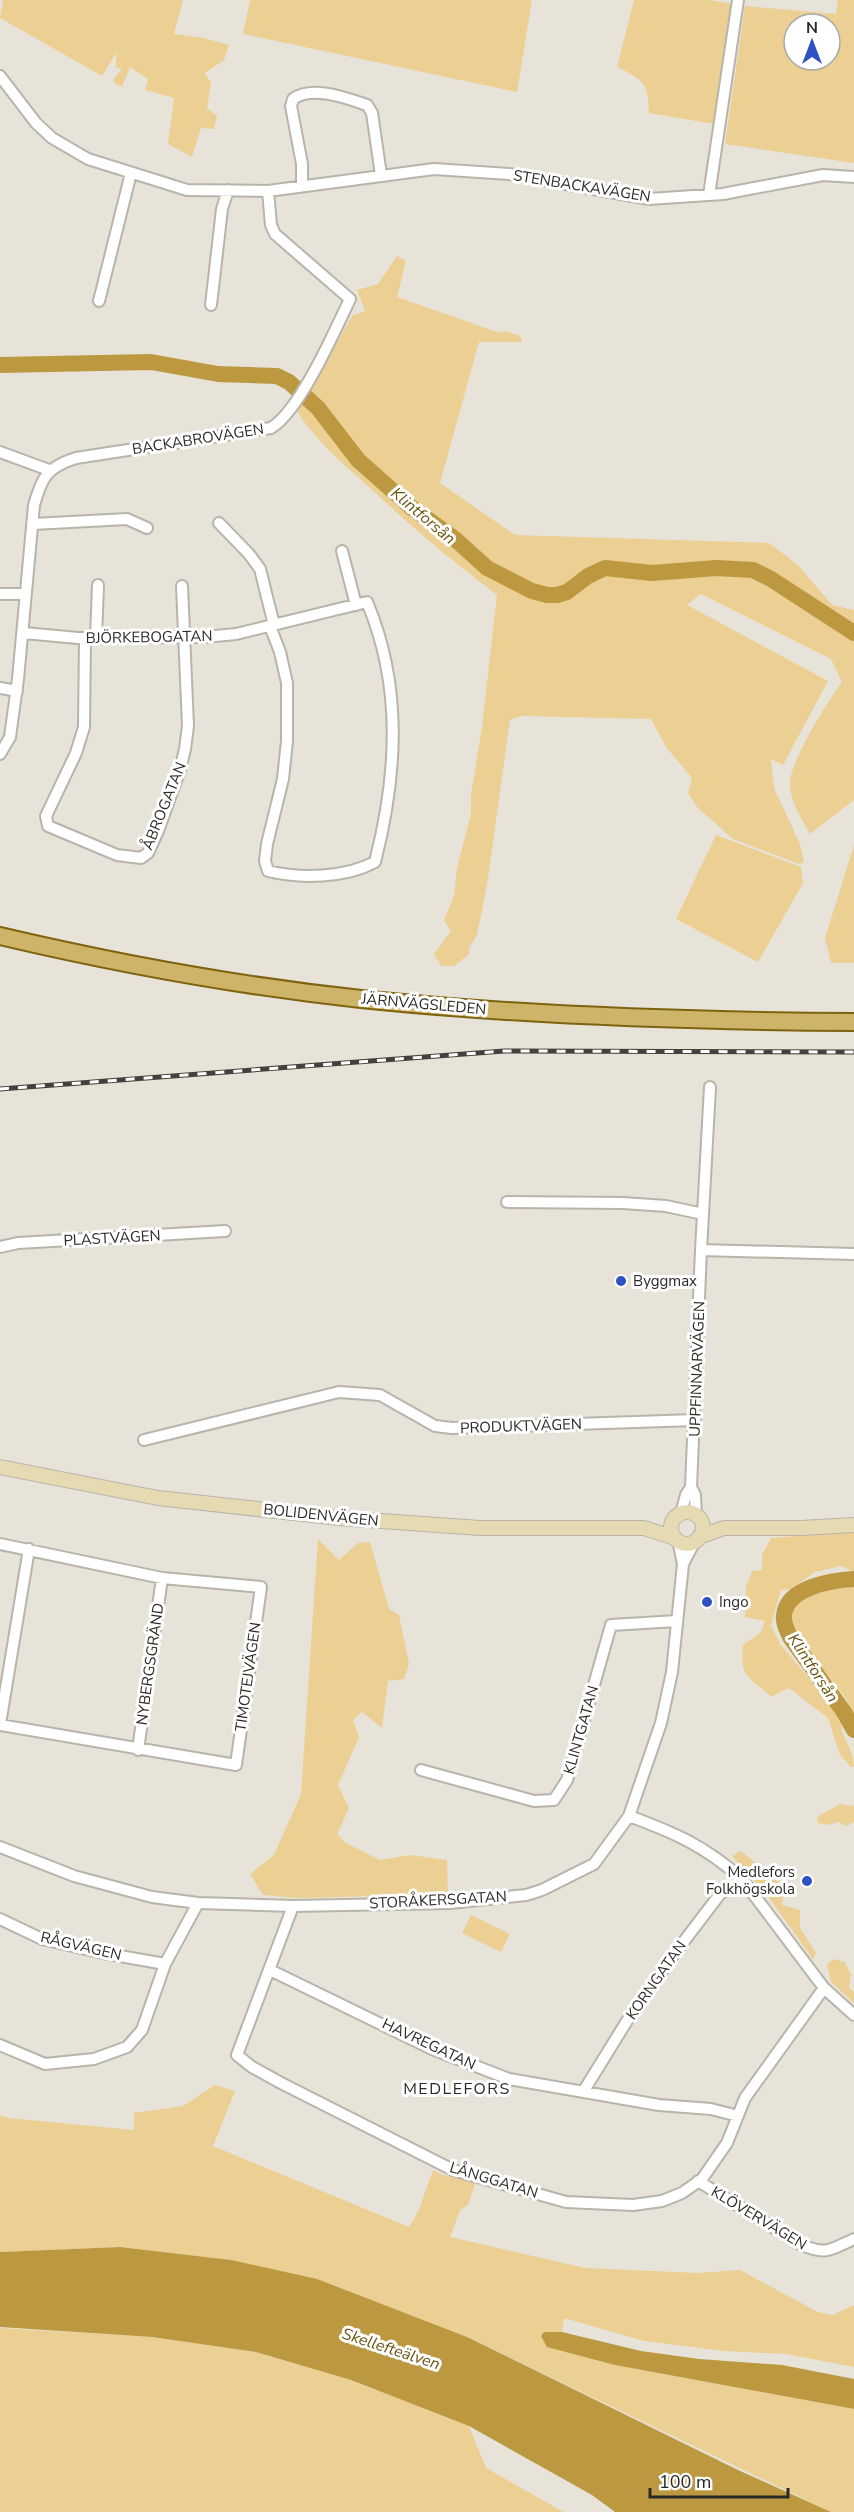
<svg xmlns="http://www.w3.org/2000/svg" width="854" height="2512" viewBox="0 0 854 2512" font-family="'Nunito Sans',sans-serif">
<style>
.green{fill:#ebcf93;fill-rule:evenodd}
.water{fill:#bc9840}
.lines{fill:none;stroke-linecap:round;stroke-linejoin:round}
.river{stroke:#bc9840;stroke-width:16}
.minor-casing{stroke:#b9b4ab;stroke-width:14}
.secondary-casing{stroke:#b9b4ab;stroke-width:16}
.primary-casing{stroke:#7e630f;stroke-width:20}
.minor{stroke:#fff;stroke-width:10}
.secondary{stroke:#e6dab3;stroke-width:14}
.primary{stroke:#cdb468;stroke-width:16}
.rail-casing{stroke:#43413d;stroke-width:5}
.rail{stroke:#fff;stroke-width:3;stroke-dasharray:9;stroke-linecap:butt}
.poi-dot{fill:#2e52c2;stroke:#fff;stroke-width:2}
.labels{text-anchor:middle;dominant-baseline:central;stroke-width:6;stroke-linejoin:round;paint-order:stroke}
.street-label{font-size:15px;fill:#2b2926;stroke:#fff}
.poi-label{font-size:15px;fill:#2b2926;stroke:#fff;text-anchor:start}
.water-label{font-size:16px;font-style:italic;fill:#6b520e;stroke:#fff}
.neighbourhood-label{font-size:16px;letter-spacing:1.5px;fill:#2b2926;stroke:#fff}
</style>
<rect width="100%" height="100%" fill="#e8e3d9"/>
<path class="green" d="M3,0H183L174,34L204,38L229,45L224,60L205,73L211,83L207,108L217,116L214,129L201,128L192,157L168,144L174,98L145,90L148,79L130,67L122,87L114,83V78L122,69L116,67V53L102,76L0,18Z
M250,0H532L517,92L243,34Z
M634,0H710L733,4L714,124L649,113C648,83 644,80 617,67Z
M838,0H854V163L725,144L745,6L836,14ZM794,24H830V60H794Z
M397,256L406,261L397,297L497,332L506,331L520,336L522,342H479L440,483L515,535L769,543L798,565L832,605L854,610V800L810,834C802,819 791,803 790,786C787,766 829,699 842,682L831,659L701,594L687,605L828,681L783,765L771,759L774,788L800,844L804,862L799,864L733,839L697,807L688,793L692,778L666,747L651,719L520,716L510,720L487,885L477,935L469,948V954L454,966H441L434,954L451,931L444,920L454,896L457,868L471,814V795L482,727L497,595C452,561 409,525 368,486C340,461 317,442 296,410L353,315L365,311L357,290L378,284Z
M716,835L801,867L803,883L758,962L676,919Z
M854,845V963H831L825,938Z
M854,1532V1572L841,1566L815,1572L791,1589L781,1590L771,1625L780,1644L842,1718C838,1735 854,1747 854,1767H851L840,1755L828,1718L789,1688L771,1697C763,1687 748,1682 744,1669C741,1663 743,1652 743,1645L761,1632L765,1621L745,1617L746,1587L752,1571L762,1570V1555L771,1538Z
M318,1539L339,1560L358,1543L370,1542L389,1609L399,1615L409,1664L404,1679L388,1681L382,1728L362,1712L353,1720L359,1737L338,1785L349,1808L337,1834L346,1843L380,1860L410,1855L447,1860L448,1894L299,1898L263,1895L250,1874L274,1855L301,1794Z
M854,1586V1716L847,1700L791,1627L789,1611C808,1591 828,1590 854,1586Z
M840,1804L854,1806V1822L846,1826L838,1822L829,1825L818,1823L817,1817Z
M741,1851L784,1887L782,1905L800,1910V1928L816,1953L813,1959L767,1895L732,1856Z
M471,1915L510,1934L501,1952L462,1933Z
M834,1959L845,1962L851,1975L849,1988L854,1992V2003L831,1982L827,1964Z
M215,2085L235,2091L213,2146L409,2227L418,2212L433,2170L443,2175L476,2181L468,2205L460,2210L450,2237L585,2268L698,2273L740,2270L818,2312L833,2315L854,2305V2367L786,2354L724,2351L644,2341L564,2318L562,2332H550L615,2365L854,2409V2512H831L467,2337L398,2311L231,2260L120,2247L0,2252V2115L8,2118L134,2130V2113L183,2106Z
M0,2328L152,2337L256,2352L351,2380L469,2426L486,2468L564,2512H0Z"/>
<path class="water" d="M120,2247L231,2260L317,2279L467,2337L738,2470L831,2512H615L592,2495L469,2426L351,2380L256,2352L152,2337L0,2327V2252Z
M544,2332H562L641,2351L699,2359L782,2365L854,2379V2409L615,2365L547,2347L541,2336Z"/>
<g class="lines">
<path class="river" d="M0,365L151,362L218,374L277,376L289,382L318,408L358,460L412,508L455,539L487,568L532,591L547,595H557L567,592L588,576L605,568L652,573L716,568L753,570L771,579L854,633
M854,1579C833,1580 787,1587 784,1615C783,1623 787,1630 790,1637L844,1712L854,1730"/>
<g class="minor-casing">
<path id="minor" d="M0,76L36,123L52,138L88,159L187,190L268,191L434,169L509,174L649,199L723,194L823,175L854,177
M302,186V164L291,106L293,99C312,85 346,98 367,105L372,113L381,175
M709,195L738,0
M99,301L131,173
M211,305L222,209L228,190
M0,452L49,470
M219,523L249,554L260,569L274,625
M33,524L127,519L147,528
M342,551L356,605
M0,594H26
M24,633L78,638L205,637L236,634L367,602C403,687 397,776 375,862C345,878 300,879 268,871L265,861L267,844L283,779L287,741V683L280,652L270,626
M85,638L84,727L76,753L46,816L48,826L117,855L141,858L148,853L158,831L180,770L185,749L188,726L182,586
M96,638L98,585
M0,688L17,691
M0,754L10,737L18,679L34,505C42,477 47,467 76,458L271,428C300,411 335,330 350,299L275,234L271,225L268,191
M507,1202L623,1203L666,1206L703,1214L701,1250
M703,1214L710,1087
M0,1247L18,1243L225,1231
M144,1440L339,1392L380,1395L435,1426L452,1428L695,1420
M681,1513L686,1495L691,1487
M696,1515L695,1495L691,1487L701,1250L854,1254
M678,1540L683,1564
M0,1544L162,1578L261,1587L236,1765L0,1725
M0,1724L29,1549
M138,1750L162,1578
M421,1770L534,1801L554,1800L567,1780L611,1625L677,1621
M629,1816C675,1833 705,1846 742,1879L824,1988L854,2015
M0,1847L74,1876L152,1897L198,1903L293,1906L450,1903L526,1895L542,1890L594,1864L629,1816L661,1723L672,1672L683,1564L695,1541
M293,1906L237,2055L252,2067L281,2083L453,2170L566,2202L633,2205L662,2201L682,2193L702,2179L727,2143L745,2098L824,1988
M0,1919L42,1939L103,1953L165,1964
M270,1970L432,2049L509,2079L659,2105L711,2109L738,2116
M0,2045L45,2064L94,2059L127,2047L142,2030L165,1964L198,1903
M583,2092L630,2016L672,1957L720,1894L742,1879
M698,2181L800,2244C826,2256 830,2250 854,2239"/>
</g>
<g class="secondary-casing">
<path id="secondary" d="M0,1467L158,1498L339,1518L480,1528H644L675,1538
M671 1528a16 16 0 1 1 32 0a16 16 0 1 1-32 0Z
M699,1537L724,1528H801L854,1525"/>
</g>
<g class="primary-casing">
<path id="primary" d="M0,936C119,964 240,986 361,999C525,1016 689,1021 854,1022"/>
</g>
<use href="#minor" class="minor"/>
<use href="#secondary" class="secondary"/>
<use href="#primary" class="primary"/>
<g class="rail-casing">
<path id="rail" d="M0,1089L504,1051L854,1052"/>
</g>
<use href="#rail" class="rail"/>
</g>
<g class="poi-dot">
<circle cx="621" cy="1281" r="6"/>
<circle cx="707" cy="1602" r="6"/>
<circle cx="807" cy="1881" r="6"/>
</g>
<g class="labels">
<g class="street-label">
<text transform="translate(582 186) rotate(9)">STENBACKAVÄGEN</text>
<text transform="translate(198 439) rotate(-9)">BACKABROVÄGEN</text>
<text transform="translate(149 637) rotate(-1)">BJÖRKEBOGATAN</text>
<text transform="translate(164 806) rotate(-68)">ÅBROGATAN</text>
<text transform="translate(424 1004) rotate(5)">JÄRNVÄGSLEDEN</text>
<text transform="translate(112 1238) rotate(-3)">PLASTVÄGEN</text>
<text transform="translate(697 1369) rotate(-88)">UPPFINNARVÄGEN</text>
<text transform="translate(521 1426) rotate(-2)">PRODUKTVÄGEN</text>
<text transform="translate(321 1515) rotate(6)">BOLIDENVÄGEN</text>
<text transform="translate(150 1664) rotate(-82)">NYBERGSGRÄND</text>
<text transform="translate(248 1677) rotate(-82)">TIMOTEJVÄGEN</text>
<text transform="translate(581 1730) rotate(-74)">KLINTGATAN</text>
<text transform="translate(438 1900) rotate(-3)">STORÅKERSGATAN</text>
<text transform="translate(81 1946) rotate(13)">RÅGVÄGEN</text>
<text transform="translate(656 1980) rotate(-55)">KORNGATAN</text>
<text transform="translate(429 2044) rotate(25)">HAVREGATAN</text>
<text transform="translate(494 2180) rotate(17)">LÅNGGATAN</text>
<text transform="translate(759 2218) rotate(31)">KLÖVERVÄGEN</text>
</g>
<g class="poi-label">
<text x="633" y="1281">Byggmax</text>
<text x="719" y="1602">Ingo</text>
<text x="795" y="1872" text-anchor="end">Medlefors<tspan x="795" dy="17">Folkhögskola</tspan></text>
</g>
<g class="water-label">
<text transform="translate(423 516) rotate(40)">Klintforsån</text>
<text transform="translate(813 1668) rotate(57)">Klintforsån</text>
<text transform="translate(391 2349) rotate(18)">Skellefteälven</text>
</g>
<g class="neighbourhood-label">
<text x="457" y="2089">MEDLEFORS</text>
</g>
</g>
<g transform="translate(812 42)"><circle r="28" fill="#ffffff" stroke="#aaa9a8" stroke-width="1.5"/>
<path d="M0-4.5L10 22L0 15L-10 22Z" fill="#2e52c2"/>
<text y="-9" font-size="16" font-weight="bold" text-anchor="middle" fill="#2b2926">N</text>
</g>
<path d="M650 2488v9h138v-9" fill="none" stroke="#2b2926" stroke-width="3"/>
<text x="659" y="2488" font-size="18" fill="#2b2926" stroke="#ffffff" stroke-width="4.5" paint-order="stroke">100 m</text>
</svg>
